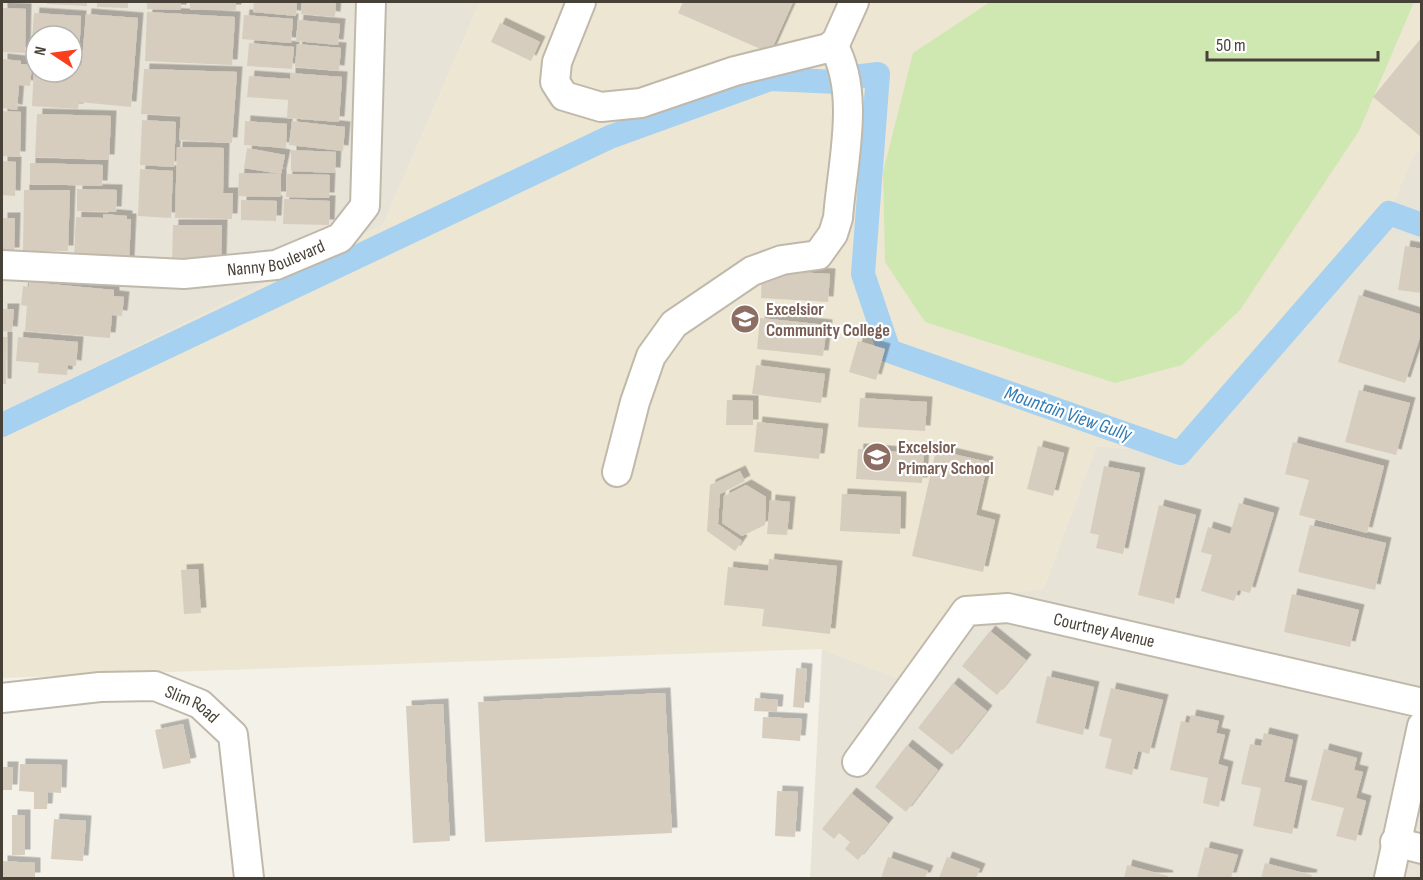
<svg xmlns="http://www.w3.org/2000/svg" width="1423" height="880" viewBox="0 0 1423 880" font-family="'Sofia Sans Condensed',sans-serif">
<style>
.residential{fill:#e8e3d7;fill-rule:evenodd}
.education{fill:#ede6d3}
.green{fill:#cfe8b2}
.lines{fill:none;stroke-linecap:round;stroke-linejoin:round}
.canal{stroke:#a6d1f0;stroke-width:24}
.building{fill:#d6cdbe;filter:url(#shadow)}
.minor-casing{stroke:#c0b9ab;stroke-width:32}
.minor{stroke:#fff;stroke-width:28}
.labels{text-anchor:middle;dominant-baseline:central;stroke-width:4.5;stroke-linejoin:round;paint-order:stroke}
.street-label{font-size:18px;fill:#484137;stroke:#fff}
.education-label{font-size:18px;font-weight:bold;fill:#785e54;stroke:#fff;text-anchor:start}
.water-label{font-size:20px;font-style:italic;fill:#307ab4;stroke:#fff}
</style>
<defs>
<filter id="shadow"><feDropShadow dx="5.5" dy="-5.5" stdDeviation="0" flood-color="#0004"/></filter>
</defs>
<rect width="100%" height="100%" fill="#f4f1e9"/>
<path class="residential" d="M2,2H480L383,225L2,413ZM36,36H72V72H36Z
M1421,147V878H810L822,649L910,683L966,600L1044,588L1096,446L1180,453L1389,213L1412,158Z"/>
<path class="education" d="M480,2H1421V147L1412,158L1389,213L1180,453L1096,446L1044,588L966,600L910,683L822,649L2,678V413L383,225Z"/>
<path class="green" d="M990,2H1414L1359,131L1240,310L1182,365L1115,383L925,322L885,262L883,172L913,53Z"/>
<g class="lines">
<path class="canal" d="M853,77L878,74L863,274L889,351L1180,453L1389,213L1422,225
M2,425L610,137L770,79L838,82"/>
</g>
<path class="building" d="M47,2H87V6L47,4Z
M97,2H128V8L97,7Z
M147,2H181V10L147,9Z
M190,2H236V10H190Z
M254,2H297L296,16L253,12Z
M302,2H336L335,17L301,14Z
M683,2H793L770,53L678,13Z
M2,8L26,9L25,53L2,52Z
M147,12L235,17L232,65L145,61Z
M34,13L81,16L79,57H72V36H36V55H31Z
M86,14L138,18L131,107L79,102L78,109L32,106L34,65L36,72H72V65H81V72Z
M244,15L293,19L291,43L242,39Z
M298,20L340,24L338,45L296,41Z
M500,23L540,42L531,61L491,42Z
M1422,37V134L1420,136L1373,97Z
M249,43L294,47L292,69L247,66Z
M297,44L341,48L339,71L295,67Z
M2,59L21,61V64L32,65L30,86L19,85L17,110L2,108Z
M144,69L237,72L232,143L179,140L181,116L141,114Z
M290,73L342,77L339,122L287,118L288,100L247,97L249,76L290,79Z
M2,111L21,112L20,157L2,156Z
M37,114L111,116L109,160L35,157Z
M142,120L176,122L174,167L140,165Z
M245,121L287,124L286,148L244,145Z
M292,121L345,127L343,151L289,145Z
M177,147L224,148L223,193H233L232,219L175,218Z
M247,148L285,155L281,174L244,168Z
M291,150L336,152L335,173L291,171Z
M2,161L16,162L15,196L2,195Z
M30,163L103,165L102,186L30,184Z
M140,169L173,171L171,218L138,216Z
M239,173L281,174V197L238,196Z
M287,174L330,175L329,198L286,197Z
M77,189L117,190L116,212L77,211Z
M24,190H70L68,251H23Z
M284,199L330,201L329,225L283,224Z
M241,200L277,201L276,221L241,220Z
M103,214L127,216V219H131L129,262L74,259L76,217L103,218Z
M2,218H15L14,253H2Z
M173,225H222L221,262L172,261Z
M1405,246L1422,249V293L1398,290Z
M762,270L830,274L828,302L761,298Z
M29,282L114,290V296L124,297L122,316L112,315L110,338L25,331L27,306L21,305L23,286L29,287Z
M1359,295L1422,315V331L1405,383L1338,362Z
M2,309H14L12,332L2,331Z
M760,318L827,325L823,356L757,349Z
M2,337H7L6,384H2Z
M18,337L78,342L76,366L68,365L67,375L38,373L39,363L16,361Z
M858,341L885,349L876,380L849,372Z
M756,365L825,374L821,403L752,394Z
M1359,390L1410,403L1396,455L1345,442Z
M860,398L927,402L925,431L858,427Z
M727,400L753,401V425H726Z
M757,422L823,429L819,459L754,452Z
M1293,442L1384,466L1367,533L1299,515L1309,480L1285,474Z
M1038,446L1064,453L1053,496L1027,489Z
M858,449L924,454L922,483L856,479Z
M936,450L988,462L976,515L995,520L983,572L912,556Z
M1104,466L1140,473L1123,554L1096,548L1099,535L1090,533Z
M740,471L745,481L720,494L718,524L742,541L735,551L707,531L710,485Z
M746,485L766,497L765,525L742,536L722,523L724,496Z
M842,494L901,497L900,534L840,531Z
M770,500L790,502L787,535L767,534Z
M1239,503L1274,513L1250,593L1238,590L1234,601L1201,591L1212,555L1201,552L1208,527L1230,534Z
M1159,505L1196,515L1174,604L1138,595Z
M1310,525L1386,543L1375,590L1298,572Z
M769,559L837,566L830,634L762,626L764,609L724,605L728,567L768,571Z
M198,569L201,613L184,614L181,570Z
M1292,594L1359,610L1350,647L1284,632Z
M990,631L1026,660L997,695L962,666Z
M796,668L807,669L804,708L793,707Z
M1047,676L1094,687L1083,735L1036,723Z
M953,683L987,711L952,755L918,728Z
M1111,688L1163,700L1149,754L1138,751L1132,775L1105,768L1112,739L1099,736Z
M665,693L672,833L485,842L478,702Z
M755,698L778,700L777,712L754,711Z
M443,704L450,841L413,843L406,706Z
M1191,715L1219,721L1216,733L1225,735L1218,764L1228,767L1219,807L1203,803L1208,778L1170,770L1181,721L1189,723Z
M763,717L802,719L800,741L762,738Z
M183,724L191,763L163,769L155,730Z
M1264,733L1293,740L1284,782L1302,786L1292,834L1253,826L1261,788L1241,784L1250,744L1261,746Z
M907,745L938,770L906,812L875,787Z
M1324,749L1357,758L1354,770L1363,772L1356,798L1366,801L1356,841L1336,836L1344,808L1311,800Z
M20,764L62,765L61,793L48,792L47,809H34V792L19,791Z
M2,767H13L12,790H2Z
M777,791L798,792L795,837L775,836Z
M851,793L888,823L858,860L845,849L850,842L839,833L834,839L822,829Z
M12,815H25V855H12Z
M54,819L86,821L83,861L51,859Z
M1205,847L1238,855L1231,878H1197Z
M888,857L928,871L925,878H881Z
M947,857L980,869L976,878H939Z
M2,861L35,863V878H2Z
M1265,863L1312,875L1311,878H1261Z
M1127,865L1168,876L1167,878H1124Z"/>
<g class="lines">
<g class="minor-casing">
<g id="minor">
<path d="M581,2L557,62L555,82L564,96L601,107L641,103L735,71L828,48L836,42L854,2"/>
<path id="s1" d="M2,265L184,274L276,265L340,238L365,206L371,2"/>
<path d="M617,472L635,402L651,356L674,324L752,271L782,260L818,255L833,234L838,218C842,164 861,93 833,45"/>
<path id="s2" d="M2,698L100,687L155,686L200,704L233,735L249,878"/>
<path id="s3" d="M857,762L966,611L1008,608L1422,703"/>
<path d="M1395,842L1422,849"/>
<path d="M1389,878L1422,726"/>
</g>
</g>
<use href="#minor" class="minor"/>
</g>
<defs>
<g id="school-disc" transform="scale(1.5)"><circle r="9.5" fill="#8d6e63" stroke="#fff"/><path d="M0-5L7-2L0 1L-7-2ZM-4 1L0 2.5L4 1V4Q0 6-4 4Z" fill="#fff"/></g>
</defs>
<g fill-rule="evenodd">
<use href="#school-disc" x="745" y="319"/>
<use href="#school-disc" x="877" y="457"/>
</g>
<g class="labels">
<g class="street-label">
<text stroke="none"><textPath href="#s1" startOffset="276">Nanny Boulevard</textPath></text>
<text stroke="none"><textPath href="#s3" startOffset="327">Courtney Avenue</textPath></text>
<text stroke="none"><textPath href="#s2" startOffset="195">Slim Road</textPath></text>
</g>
<g class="education-label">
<text x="766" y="309">Excelsior<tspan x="766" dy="21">Community College</tspan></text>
<text x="898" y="447">Excelsior<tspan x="898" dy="21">Primary School</tspan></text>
</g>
<g class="water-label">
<text transform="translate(1068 414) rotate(19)">Mountain View Gully</text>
</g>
</g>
<rect width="1423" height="880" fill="none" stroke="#484137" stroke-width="6"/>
<g transform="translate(54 54) rotate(283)"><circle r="28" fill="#ffffff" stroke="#b6b3af" stroke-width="1.5"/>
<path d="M0-4.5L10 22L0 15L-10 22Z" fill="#f93f1b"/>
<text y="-9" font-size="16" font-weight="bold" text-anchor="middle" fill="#484137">N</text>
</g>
<path d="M1207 51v9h171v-9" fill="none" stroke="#484137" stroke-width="3"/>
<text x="1216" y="51" font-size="18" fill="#484137" stroke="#ffffff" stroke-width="4.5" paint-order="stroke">50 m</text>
</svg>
